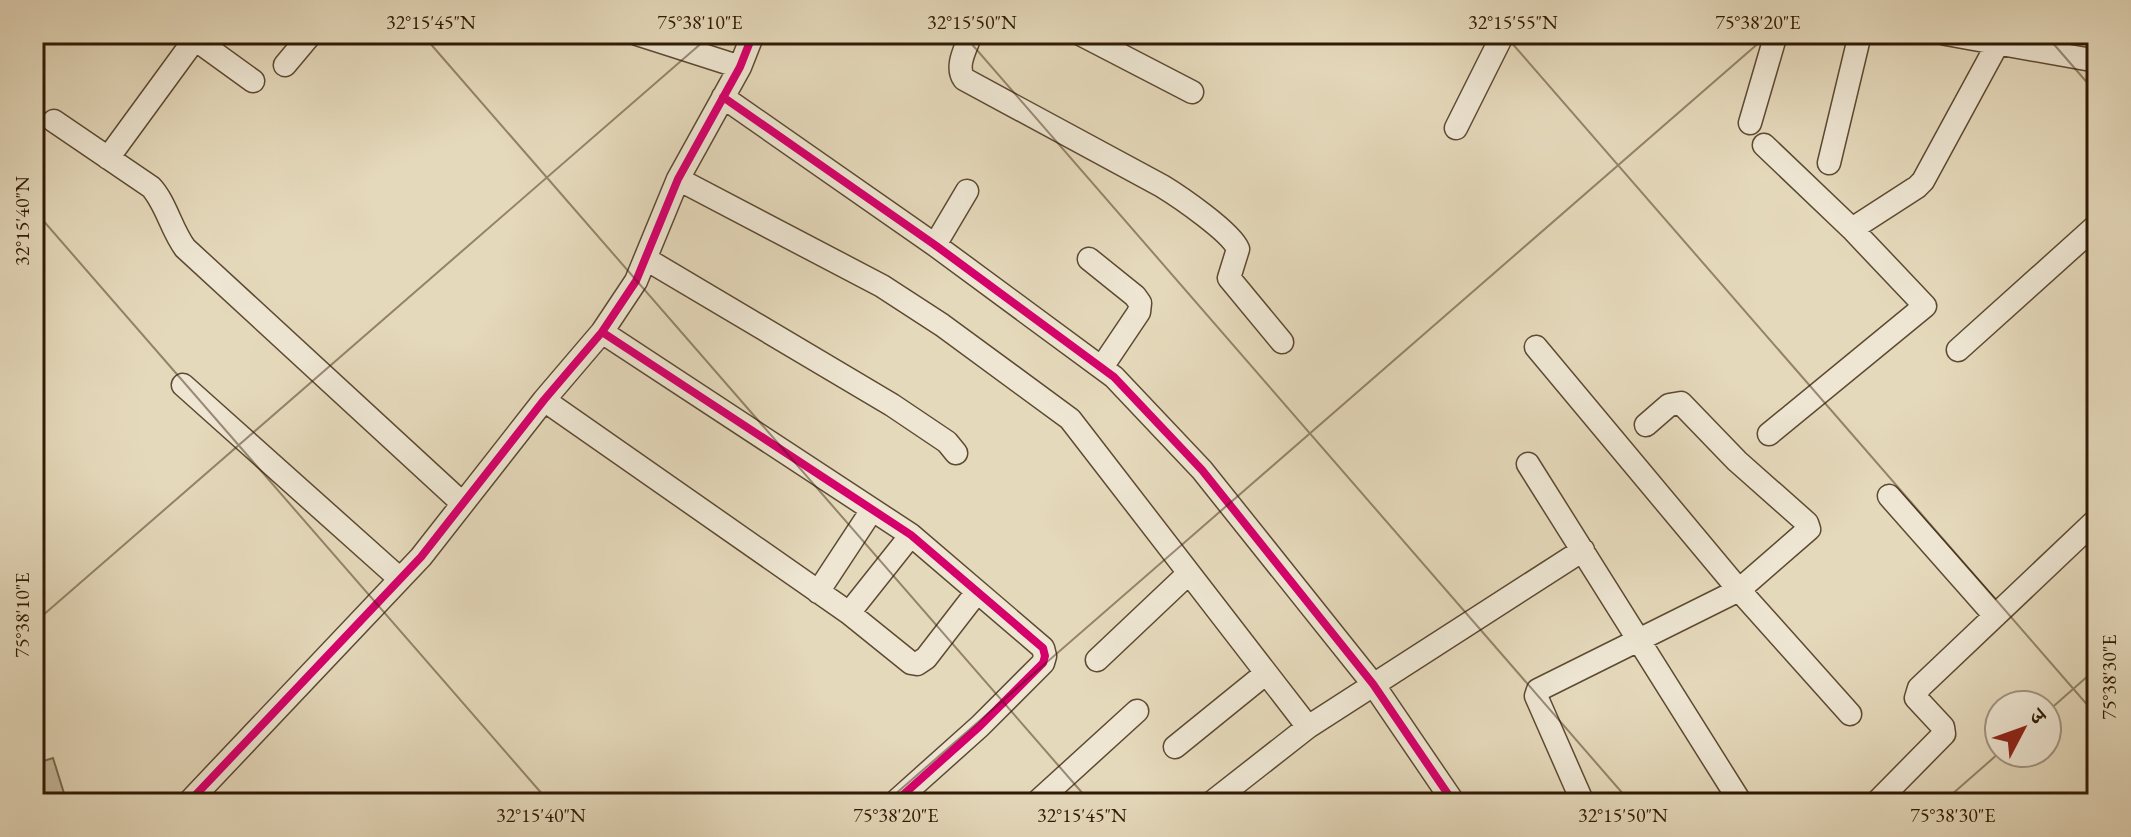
<svg xmlns="http://www.w3.org/2000/svg" width="2131" height="837" viewBox="0 0 2131 837" font-family="'EB Garamond','Noto Serif Devanagari',serif">
<style>
.green{fill:#c6b99c;stroke:#7b6a50;stroke-width:2}
.lines{fill:none;stroke-linecap:round;stroke-linejoin:round}
.minor-casing{stroke:#5d4a32;stroke-width:25}
.minor{stroke:#eee6d3;stroke-width:22}
.cycleway-casing{stroke:#eee6d3;stroke-width:13}
.cycleway{stroke:#d6006c;stroke-width:8}
.ticks{fill:none;stroke:#301a05;stroke-width:2;stroke-opacity:0.45}
.neatline{fill:none;stroke:#301a05;stroke-width:3}
.ticks-label{font-size:20px;text-anchor:middle;fill:#301a05}
</style>
<rect width="100%" height="100%" fill="#e5d9bb"/>
<filter id="stains"><feTurbulence type="fractalNoise" baseFrequency=".0025" numOctaves="4"/><feColorMatrix values="0 0 0 0 .2 0 0 0 0 .09 0 0 0 0 .02 0 0 0 .5 -.17"/></filter>
<radialGradient id="worn" r=".72"><stop offset=".6" stop-color="#630" stop-opacity="0"/><stop offset="1" stop-color="#630" stop-opacity=".3"/></radialGradient>
<path class="green" d="M53,758L67,803H34V764Z"/>
<g class="lines">
<g class="minor-casing">
<path id="minor" d="M188,34L253,81
M637,34L740,67
M971,34C966,48 955,66 964,79L1162,186C1180,197 1231,232 1238,249L1229,278L1282,342
M1080,34L1192,92
M1946,34L2097,61
M285,65L311,34
M723,97L935,245L1114,377L1202,470L1373,684L1454,803
M54,121L151,187C166,203 171,229 185,248L462,503
M1750,123L1776,34
M1456,128L1503,34
M1764,145L1852,229L1925,306L1769,434
M108,158L195,39
M1829,163L1860,34
M678,179L882,286L942,325L1070,419L1308,727
M1852,229L1917,187L1923,181L1998,43
M935,245L967,191
M646,259L892,405L947,442L956,453
M1089,259L1135,296L1140,303L1139,312L1102,367
M602,332L911,535L1043,648L1045,656L1043,663L980,726L894,803
M1536,347L1739,590L1850,714
M1958,350L2097,225
M183,385L400,579
M544,400L849,613L911,663L917,664L926,658L977,592
M1528,464L1741,803
M1889,496L1995,616
M818,592L872,510
M849,613L911,535
M1097,660L1189,573
M1175,747L1265,674
M188,803L421,557L544,400L602,332L636,281L678,179L740,67L753,34
M1036,803L1137,711
M1211,803L1308,727L1583,550
M1583,803L1536,696L1538,690L1739,590L1809,529L1807,523L1737,461L1681,403L1669,405L1646,425
M1876,803L1944,734L1943,727L1916,698L1919,688L2094,522H2097"/>
</g>
<use href="#minor" class="minor"/>
<g class="cycleway-casing">
<path id="cycleway" d="M723,97L935,245L1114,377L1202,470L1373,684L1454,803
M602,332L911,535L1043,648L1045,656L1043,663L980,726L894,803
M188,803L421,557L544,400L602,332L636,281L678,179L740,67L753,34"/>
</g>
<use href="#cycleway" class="cycleway"/>
</g>
<path class="ticks" d="M422,34L1091,803M963,34L1631,803M1504,34L2097,716M2045,34L2097,94M34,210L550,803M34,623L712,34M2047,712L2097,668M885,803L1769,34M1942,803L1999,753"/>
<rect width="2131" height="837" fill="none" stroke="#e5d9bb" stroke-width="88"/>
<g transform="translate(2023 729) rotate(49)"><circle r="38" fill="#eee6d3" stroke="#a29481" stroke-width="2"/>
<path d="M0-6L14 30L0 20L-14 30Z" fill="#8f2418"/>
<text y="-12" font-size="22" font-weight="bold" text-anchor="middle" fill="#301a05">उ</text>
</g>
<rect x="44" y="44" width="2043" height="749" class="neatline"/>
<g class="ticks-label">
<text x="431" y="29">32°15'45"N</text>
<text x="700" y="29">75°38'10"E</text>
<text x="972" y="29">32°15'50"N</text>
<text x="1513" y="29">32°15'55"N</text>
<text x="1758" y="29">75°38'20"E</text>
<text transform="translate(22 221) rotate(-90)" y="7">32°15'40"N</text>
<text transform="translate(22 615) rotate(-90)" y="7">75°38'10"E</text>
<text transform="translate(2109 677) rotate(-90)" y="7">75°38'30"E</text>
<text x="541" y="822">32°15'40"N</text>
<text x="896" y="822">75°38'20"E</text>
<text x="1082" y="822">32°15'45"N</text>
<text x="1623" y="822">32°15'50"N</text>
<text x="1953" y="822">75°38'30"E</text>
</g>
<rect width="100%" height="100%" filter="url(#stains)"/>
<rect width="100%" height="100%" fill="url(#worn)"/>
</svg>
